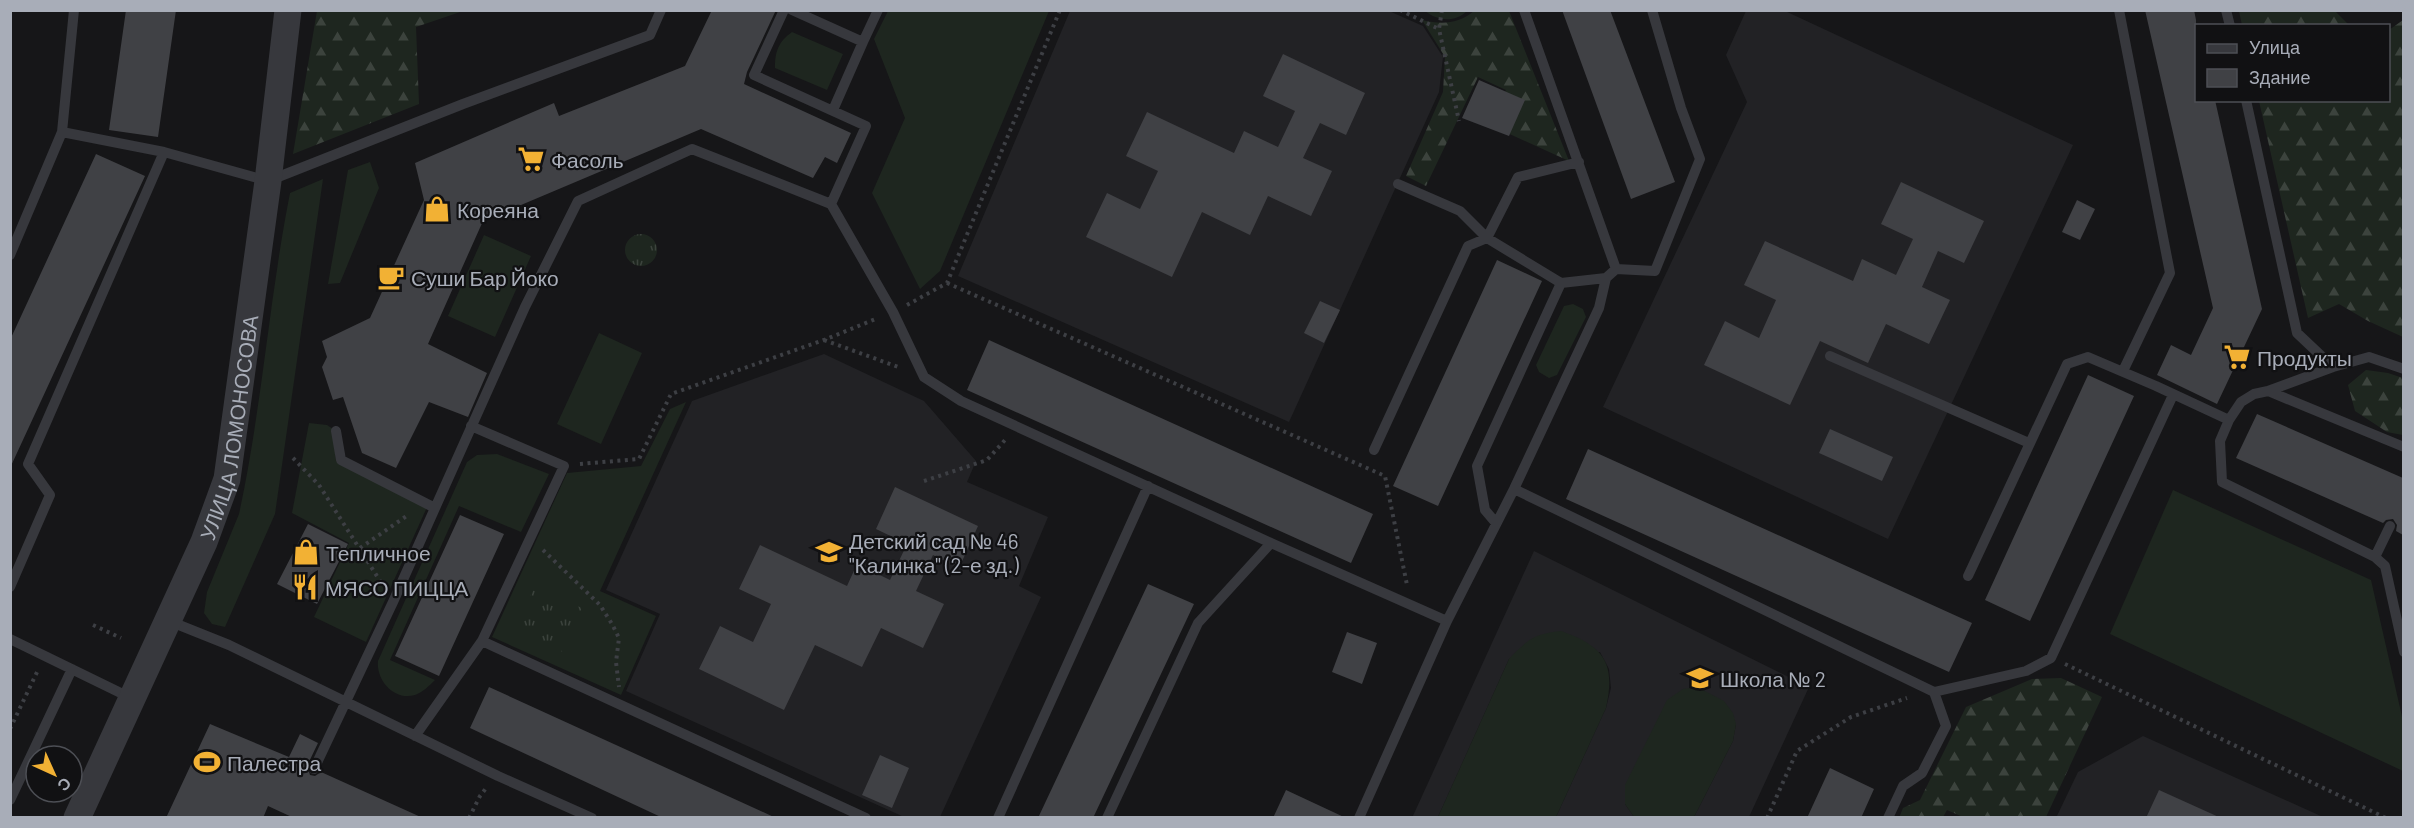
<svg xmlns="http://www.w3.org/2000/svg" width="2414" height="828" viewBox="0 0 2414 828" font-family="Barlow,sans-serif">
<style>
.built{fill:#222225}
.grass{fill:#1e261f}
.forest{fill:url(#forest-firs)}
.park{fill:url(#park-tufts)}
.building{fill:#404145}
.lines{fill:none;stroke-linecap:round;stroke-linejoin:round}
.path{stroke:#3d3f44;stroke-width:4;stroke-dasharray:3 4.5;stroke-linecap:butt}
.service{stroke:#37383d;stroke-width:10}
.tertiary{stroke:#37383d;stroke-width:27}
.labels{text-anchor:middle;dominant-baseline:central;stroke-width:4.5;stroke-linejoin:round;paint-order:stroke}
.poi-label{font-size:21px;fill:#a8adb8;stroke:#111113;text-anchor:start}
.street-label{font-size:21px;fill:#a8adb8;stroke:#111113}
</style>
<defs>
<pattern id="forest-firs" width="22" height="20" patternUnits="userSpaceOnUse" patternTransform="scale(1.5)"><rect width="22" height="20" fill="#1e261f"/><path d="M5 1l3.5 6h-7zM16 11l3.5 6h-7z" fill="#3c433d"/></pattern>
<pattern id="park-tufts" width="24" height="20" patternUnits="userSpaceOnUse" patternTransform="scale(1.5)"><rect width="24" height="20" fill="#1e261f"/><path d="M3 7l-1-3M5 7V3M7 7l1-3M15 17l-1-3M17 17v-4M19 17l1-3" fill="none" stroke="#3c433d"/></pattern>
</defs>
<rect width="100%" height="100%" fill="#161618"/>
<path class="built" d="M1070,11H1389L1423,26L1443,57L1439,92L1289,422L958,276Z
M1746,11H1785L2073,145L1888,539L1603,407L1747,102L1726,55Z
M824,354L924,401L976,461L967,482L1048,517L1019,586L1041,597L940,817H904L626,691L660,614L606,590L692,401Z
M1534,551L1809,687L1749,817H1694L1733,741L1736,724L1625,804L1634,817H1556L1606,708L1611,688L1609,669L1600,652L1509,659L1438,817L1412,818Z
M2143,736L2323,817L2056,818L2078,772Z"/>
<path class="grass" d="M888,11H1049L940,271L920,289L872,193L905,118L874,39Z
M792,32L843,54L827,90L775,68C775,52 778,42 792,32Z
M370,162L379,188L340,283L328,284L348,170Z
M323,179L275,514L225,627L212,624L204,613L207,592L239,514C262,408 269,299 290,193Z
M484,235L531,256L495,337L448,316Z
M1573,304L1583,309L1586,317L1557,375L1549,378L1539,372L1536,365L1564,306Z
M599,333L642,353L601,444L557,424Z
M686,402L600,591L656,616L621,695L492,637L567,473L641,466L670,409Z
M309,423L327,425L333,429L336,461L428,505L366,642L314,617L349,543L292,513Z
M497,454L549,474L521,532L459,506L390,660L435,680C429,686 423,692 415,695C394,701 376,680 378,661L467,462L477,455Z
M2173,490L2371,580L2403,721V771L2110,634Z
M1561,631C1604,646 1616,663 1606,708L1556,817H1438L1509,659C1528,639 1534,634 1561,631Z
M1697,687L1724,701L1733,713L1736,724L1733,741L1694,817H1634L1625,804V785L1667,700L1683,689Z"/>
<path class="forest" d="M317,11V10L463,11L416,27L419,104L293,154Z
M1474,11H1509L1569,161L1490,125L1506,90L1478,77L1426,186L1406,176L1443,92L1445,57L1422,20C1442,25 1458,24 1474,11Z
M2239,11H2335L2349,25H2242Z
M2403,20V337L2368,321L2339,304L2308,318L2259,101L2388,100L2389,30Z
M2366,370L2388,373L2403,378V435L2387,432L2355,411L2348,385Z
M2061,678L2102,697L2046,817H1963L1947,810L1943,817L1899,818L1903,808L1920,800L1966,707L2032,679Z"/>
<path class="park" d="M1425,11H1467C1454,23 1438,21 1425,11Z
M625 250a16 16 0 1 1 32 0a16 16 0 1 1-32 0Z
M534,587L582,608L563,652L515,631Z"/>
<path class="building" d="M126,10H176L158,137L109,130Z
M712,10H776L747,72L744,84L851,133L837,163L825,157L813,178L701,129L483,221L428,344L487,373L468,417L429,402L396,468L362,453L343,397L333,400L322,367L327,357L322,341L370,318L424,200L415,163L554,103L559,116L685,66Z
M1562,10H1610L1675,182L1631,199Z
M2145,10H2194L2196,20V100H2215L2262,309L2217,404L2157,375L2171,345L2191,355L2213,308Z
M1283,54L1365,93L1346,135L1320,123L1303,158L1332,171L1311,216L1268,196L1250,235L1202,212L1172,277L1086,237L1107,193L1140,209L1158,171L1126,156L1147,112L1234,153L1244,131L1278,147L1295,111L1263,96Z
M1479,80L1525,100L1509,136L1462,118Z
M96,154L145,176L10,468V340Z
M1901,182L1984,221L1964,263L1938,251L1922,287L1950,300L1929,344L1886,324L1868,363L1820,341L1790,405L1704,365L1725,321L1759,338L1776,300L1744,285L1765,241L1853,281L1862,259L1896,275L1913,239L1881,224Z
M2077,200L2095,209L2080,240L2062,232Z
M1497,260L1542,281L1438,506L1393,486Z
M1320,301L1340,310L1324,343L1304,333Z
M989,340L1373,514L1351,563L967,390Z
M2088,375L2134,396L2030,621L1985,600Z
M2257,414L2403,478V535L2396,531L2397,525L2393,519L2386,520L2383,523L2236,458Z
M1830,429L1893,457L1882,481L1819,453Z
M1588,449L1972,623L1949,672L1566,499Z
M895,487L978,526L959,568L933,555L916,591L944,604L923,648L881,628L862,667L815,645L784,710L699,669L720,626L753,642L771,604L739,589L760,545L847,586L857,564L890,580L907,544L876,529Z
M460,515L504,534L439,676L395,656Z
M308,524L348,544L317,604L277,584Z
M1148,584L1194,604L1093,818H1038Z
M1347,632L1377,643L1362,684L1332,672Z
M489,687L776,818H663L470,728Z
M210,724L289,757L300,734L318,743L307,766L310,775L315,776L321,772L423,818H294L268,806L263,818H166Z
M880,755L909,768L892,808L862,795Z
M1830,768L1874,789L1861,818H1807Z
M1286,790L1346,818H1273Z
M2159,790L2221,818H2146Z"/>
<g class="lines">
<path class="path" d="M1400,10L1439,29
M1442,10L1439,29L1459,121
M947,283L1385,476L1407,585
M907,305L947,283L1060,10
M824,340L901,368
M293,458L319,485L382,584
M580,464L639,459L671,394L824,340L878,318
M924,481L987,460L1005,440
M360,548L408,515
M543,550L600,605L612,624L619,638L616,662L619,687
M93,625L121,638
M2065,664L2386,818
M10,729L38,670
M469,818L480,796L487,787
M1767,818L1797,751L1851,717L1907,698"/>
<path class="service" d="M792,10L863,42L878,10
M2119,10L2170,273L2123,371
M2226,10L2230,26
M2246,100L2297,333L2333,367L2369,357L2404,369
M833,110L863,42
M62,132L74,10
M1398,184L1460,211L1487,238L1518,177L1579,162
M831,204L893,312L924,377L961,401L1271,543L1447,621
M10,255L62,132L164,152L268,181L463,104L650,35L661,10
M1616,269L1655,271L1700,159L1681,108L1652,10
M1830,356L2029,443
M2333,367L2268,391L2254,394L2241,402L2229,420L2220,441L2222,482L2375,557L2385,566L2404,652
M2268,391L2404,447
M471,426L564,466L482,641
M336,431L341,460L435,508
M1374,450L1468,246L1487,238L1561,283
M1514,489L1934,692
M1496,523L1485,510L1477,466L1561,283L1606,278
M2375,557L2390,526
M1968,576L2067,364L2088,357L2156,386L2229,420
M10,587L50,495L28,464L164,152
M169,621L229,645L498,776L592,818
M10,639L131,698
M415,736L482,641L866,818
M314,769L393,602L525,307L578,201L692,149L831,204L866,126L754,75L784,10
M10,800L72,669
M998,818L1148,486
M1107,818L1198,623L1271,543
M1359,818L1447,621L1514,489L1599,308L1606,278L1616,269L1524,10
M1888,818L1903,786L1922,773L1946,726L1934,692L2026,671L2051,658L2173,395"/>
<path class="tertiary" id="s1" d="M77,818L204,542L227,479L268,181L288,10"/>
</g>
<defs>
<g id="supermarket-bare" transform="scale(2.07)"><path d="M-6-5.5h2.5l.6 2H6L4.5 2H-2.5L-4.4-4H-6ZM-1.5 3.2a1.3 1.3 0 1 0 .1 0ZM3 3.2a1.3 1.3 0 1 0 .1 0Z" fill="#f2b134" stroke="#111113" stroke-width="2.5" paint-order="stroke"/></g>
<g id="shop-bare" transform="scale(2.07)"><path d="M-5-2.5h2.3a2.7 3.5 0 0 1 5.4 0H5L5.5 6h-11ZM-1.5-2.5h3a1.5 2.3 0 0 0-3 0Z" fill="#f2b134" stroke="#111113" stroke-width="2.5" paint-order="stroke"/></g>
<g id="cafe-bare" transform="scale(2.07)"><path d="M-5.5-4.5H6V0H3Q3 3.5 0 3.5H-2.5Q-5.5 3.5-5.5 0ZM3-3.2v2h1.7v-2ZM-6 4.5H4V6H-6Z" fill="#f2b134" stroke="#111113" stroke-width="2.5" paint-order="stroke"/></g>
<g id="school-bare" transform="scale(2.07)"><path d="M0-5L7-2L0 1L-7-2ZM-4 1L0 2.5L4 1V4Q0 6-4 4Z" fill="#f2b134" stroke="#111113" stroke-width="2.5" paint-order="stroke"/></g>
<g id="restaurant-bare" transform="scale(2.07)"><path d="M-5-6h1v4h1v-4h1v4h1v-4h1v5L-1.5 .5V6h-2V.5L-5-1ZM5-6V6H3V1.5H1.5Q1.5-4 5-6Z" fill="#f2b134" stroke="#111113" stroke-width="2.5" paint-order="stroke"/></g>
<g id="stadium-bare" transform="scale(2.07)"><path d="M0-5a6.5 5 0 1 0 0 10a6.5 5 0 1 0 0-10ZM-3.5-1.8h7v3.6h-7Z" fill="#f2b134" stroke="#111113" stroke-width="2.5" paint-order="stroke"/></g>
</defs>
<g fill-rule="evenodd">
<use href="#supermarket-bare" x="531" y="159"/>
<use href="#shop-bare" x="437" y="209"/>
<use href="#cafe-bare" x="391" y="277"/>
<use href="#supermarket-bare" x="2237" y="357"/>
<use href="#shop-bare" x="306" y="552"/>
<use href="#school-bare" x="829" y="552"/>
<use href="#restaurant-bare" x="305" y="587"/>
<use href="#school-bare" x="1700" y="678"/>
<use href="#stadium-bare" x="207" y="762"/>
</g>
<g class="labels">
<g class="poi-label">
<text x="551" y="159">Фасоль</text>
<text x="457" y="209">Кореяна</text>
<text x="411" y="277">Суши Бар Йоко</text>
<text x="2257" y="357">Продукты</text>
<text x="849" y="540">Детский сад № 46<tspan x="849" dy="24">"Калинка" (2-е зд.)</tspan></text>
<text x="326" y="552">Тепличное</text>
<text x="325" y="587">МЯСО ПИЦЦА</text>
<text x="1720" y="678">Школа № 2</text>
<text x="227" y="762">Палестра</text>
</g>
<g class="street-label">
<text stroke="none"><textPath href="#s1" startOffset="422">УЛИЦА ЛОМОНОСОВА</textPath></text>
</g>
</g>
<rect width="2414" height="828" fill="none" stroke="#a8adb8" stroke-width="24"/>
<rect x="2195" y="24" width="195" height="78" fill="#111113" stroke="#4d4f55" stroke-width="1.5"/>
<rect x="2207" y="44" width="30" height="9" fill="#37383d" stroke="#4d4f55" stroke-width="1.5"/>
<text x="2249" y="54" font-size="18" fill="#a8adb8">Улица</text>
<rect x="2207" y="69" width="30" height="18" fill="#404145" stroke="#4d4f55" stroke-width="1.5"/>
<text x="2249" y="84" font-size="18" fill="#a8adb8">Здание</text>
<g transform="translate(54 774) rotate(135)"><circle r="28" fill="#111113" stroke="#4d4f55" stroke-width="1.5"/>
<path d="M0-4.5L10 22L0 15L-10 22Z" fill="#f2b134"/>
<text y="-9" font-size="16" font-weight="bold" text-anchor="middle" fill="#a8adb8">С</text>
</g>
</svg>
